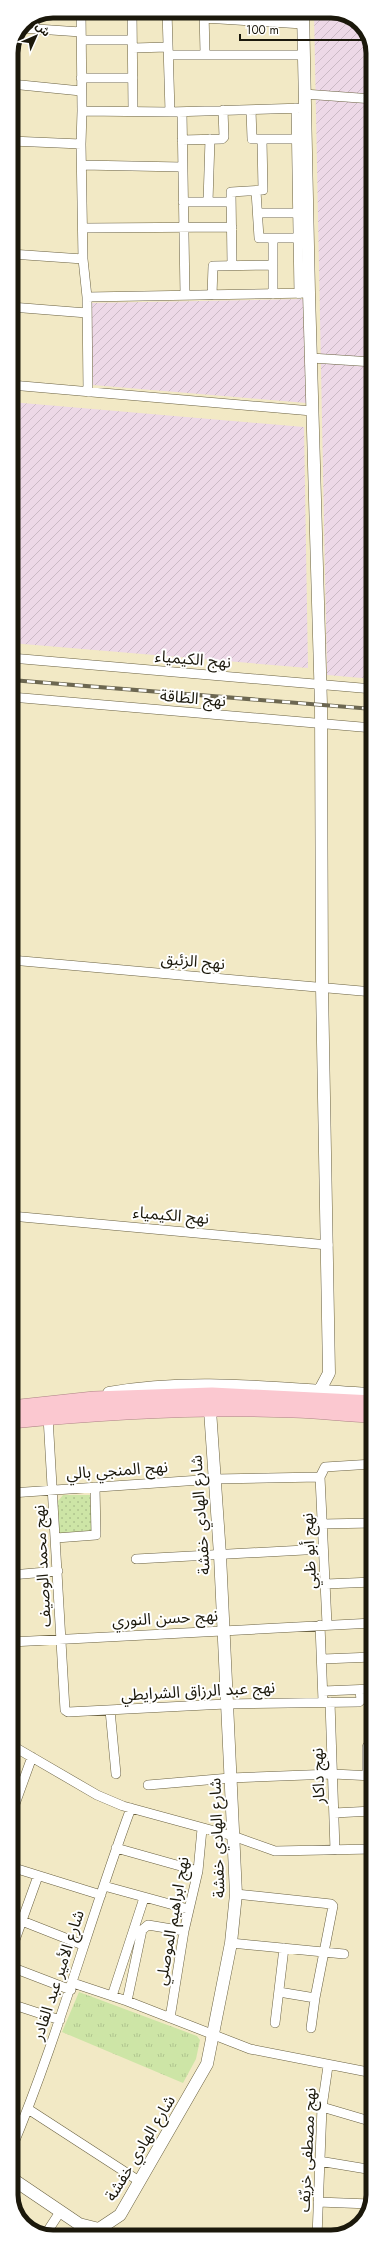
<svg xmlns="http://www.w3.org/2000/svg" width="384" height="2248" viewBox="0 0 384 2248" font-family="Jost,'Noto Sans Arabic',sans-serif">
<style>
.industrial{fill:url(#industrial-furrows)}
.grass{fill:url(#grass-dots)}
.park{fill:url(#park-tufts)}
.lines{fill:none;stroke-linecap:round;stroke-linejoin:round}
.minor-casing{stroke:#6a6141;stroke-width:10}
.tertiary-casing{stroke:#6a6141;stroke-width:13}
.trunk-casing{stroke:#ac8284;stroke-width:16}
.minor{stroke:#fff;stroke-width:9}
.tertiary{stroke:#fff;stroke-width:12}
.trunk{stroke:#fbc8d0;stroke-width:15}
.rail-casing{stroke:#6c6751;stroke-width:4}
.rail{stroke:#fff;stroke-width:2.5;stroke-dasharray:8;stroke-linecap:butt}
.labels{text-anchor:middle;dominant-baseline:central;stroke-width:4;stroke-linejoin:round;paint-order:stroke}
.street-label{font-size:16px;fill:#1b180b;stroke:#fff}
.rim{fill:none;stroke:#1b180b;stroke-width:5}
</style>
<defs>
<pattern id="industrial-furrows" width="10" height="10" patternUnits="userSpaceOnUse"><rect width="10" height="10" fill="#edd8e7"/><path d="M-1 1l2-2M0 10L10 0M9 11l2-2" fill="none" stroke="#cbb9c5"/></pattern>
<pattern id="grass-dots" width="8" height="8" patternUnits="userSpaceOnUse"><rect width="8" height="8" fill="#cde5a6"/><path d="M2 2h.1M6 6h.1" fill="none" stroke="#afc48e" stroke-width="1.8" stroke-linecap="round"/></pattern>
<pattern id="park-tufts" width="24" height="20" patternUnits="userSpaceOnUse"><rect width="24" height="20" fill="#cde5a6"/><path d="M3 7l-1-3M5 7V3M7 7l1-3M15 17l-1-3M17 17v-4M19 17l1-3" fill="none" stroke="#afc48e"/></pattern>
</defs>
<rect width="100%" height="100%" fill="#f2e9c5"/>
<path class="industrial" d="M314,11H336L361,23L373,48V679L327,675Z
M303,299L306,403L93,385L91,303Z
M11,402L304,427L308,668L11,643Z"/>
<path class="grass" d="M63,1495H90L92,1529L89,1533H59L58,1501Z"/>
<path class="park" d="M79,1992L197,2036L200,2040L196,2059L183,2083L62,2032Z"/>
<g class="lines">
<g class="minor-casing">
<path id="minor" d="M81,11L82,111L81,144L83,259L87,297L88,392
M132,11L133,111
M167,11L170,112
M204,11L205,54
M204,18L303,24
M22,28L81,32
M82,40H132
M133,48L168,47
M169,55H303
M81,78H133
M11,84L81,91
M304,94L373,99
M296,108L299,294
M251,110L252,139H297
M82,111L170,112L305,108
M182,112L185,295
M182,140L222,139L224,137L223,110
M11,141L81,144
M82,165L182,167
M256,191L259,238H298
M183,202H231
M208,202L210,139
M258,213H298
M84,228L232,227
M273,239V294
M11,254L83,259
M232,265L231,192L263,190L262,140
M212,295L213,266L273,265
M87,297L309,293
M11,307L87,313
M311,358L373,362
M11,385L312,411
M11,658L373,689
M11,697L373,728
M11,960L373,992
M11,1216L328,1245
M48,1417L65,1710L68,1712L226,1704L359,1702L361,1700L360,1690
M11,1493L215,1479L320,1477
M322,1524L373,1523
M56,1538L96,1535L95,1487
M136,1559L323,1549
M11,1575L58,1571
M326,1584L373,1582
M327,1624L320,1477L325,1467L373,1464
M320,1625L323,1701
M11,1642L373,1623
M323,1659L373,1657
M323,1691L373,1689
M330,1702L335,1850
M110,1710L116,1774
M11,1745L97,1795L123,1806L233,1836L275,1851L373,1849
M367,1776V1747L370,1743H373
M148,1785L230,1778L333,1774L373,1776
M334,1813L373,1811
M11,1815L32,1757
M116,1848L198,1871
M11,1867L101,1895
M104,1886L188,1909
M236,1894L331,1904L333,1906L315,1998L311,2028
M22,1921L83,1945
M231,1943L344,1954
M11,1951L38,1876
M11,1967L71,1990
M73,1983L127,2001L250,2049L373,2073
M279,1992L315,1998
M112,1996L144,1898
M127,2001L142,1930L148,1925L184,1931
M11,2004L60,2020
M170,2018L184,1931L198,1871L202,1829
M275,2023L284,1948
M322,2107L373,2122
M28,2109L139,2181
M11,2150C58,2038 89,1921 131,1808
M319,2161L373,2170
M318,2202L370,2204
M99,2229L120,2237
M45,2235L60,2212
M317,2237L322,2107L328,2066"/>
</g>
<g class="tertiary-casing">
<path id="tertiary" d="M303,11L309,293L321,705L322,987L329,1373L320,1390
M109,1393C196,1377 286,1390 373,1394
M11,2178L79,2224L99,2229L120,2215L207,2064L231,1943L236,1894L220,1555L210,1410"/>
</g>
<g class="trunk-casing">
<path id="trunk" d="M11,1408L94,1399L212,1395L373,1403
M11,1421C104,1412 200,1406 294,1410C320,1411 347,1414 373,1415"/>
</g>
<use href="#minor" class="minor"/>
<use href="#tertiary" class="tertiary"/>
<use href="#trunk" class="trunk"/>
<g class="rail-casing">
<path id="rail" d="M11,680L373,709"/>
</g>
<use href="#rail" class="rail"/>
</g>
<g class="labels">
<g class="street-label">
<text transform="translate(193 659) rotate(5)">نهج الكيمياء</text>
<text transform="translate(193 698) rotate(5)">نهج الطاقة</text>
<text transform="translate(193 961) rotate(5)">نهج الزئبق</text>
<text transform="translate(171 1215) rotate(5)">نهج الكيمياء</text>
<text transform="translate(117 1470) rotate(-4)">نهج المنجي بالي</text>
<text transform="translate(200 1515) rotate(-94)">شارع الهادي خفشة</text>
<text transform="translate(309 1551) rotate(-93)">نهج أبو ظبي</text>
<text transform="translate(42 1566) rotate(-93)">نهج محمد الوصيف</text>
<text transform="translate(165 1618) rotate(-3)">نهج حسن النوري</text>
<text transform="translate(198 1691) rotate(-3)">نهج عبد الرزاق الشرايطي</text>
<text transform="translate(318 1776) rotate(-92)">نهج داكار</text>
<text transform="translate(217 1838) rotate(-92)">شارع الهادي خفشة</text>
<text transform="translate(172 1921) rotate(-80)">نهج ابراهيم الموصلي</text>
<text transform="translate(58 1975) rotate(-72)">شارع الأمير عبد القادر</text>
<text transform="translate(140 2148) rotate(-59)">شارع الهادي خفشة</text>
<text transform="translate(307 2150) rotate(-87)">نهج مصطفى خريّف</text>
</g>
</g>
<path d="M0 0H384V2248H0ZM53 18H331A35 35 0 0 1 366 53V2195A35 35 0 0 1 331 2230H53A35 35 0 0 1 18 2195V53A35 35 0 0 1 53 18Z" fill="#fff" fill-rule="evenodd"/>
<path class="rim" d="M53 18H331A35 35 0 0 1 366 53V2195A35 35 0 0 1 331 2230H53A35 35 0 0 1 18 2195V53A35 35 0 0 1 53 18Z"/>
<g transform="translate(36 36) rotate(45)" stroke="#ffffff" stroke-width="3" paint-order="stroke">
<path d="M0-3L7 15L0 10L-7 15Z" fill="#1b180b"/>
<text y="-6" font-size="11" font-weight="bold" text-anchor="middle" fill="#1b180b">ش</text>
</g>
<path d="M240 34v6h121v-6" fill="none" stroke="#1b180b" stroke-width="2"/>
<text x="246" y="34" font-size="12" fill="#1b180b" stroke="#ffffff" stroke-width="3" paint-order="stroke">100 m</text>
</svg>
